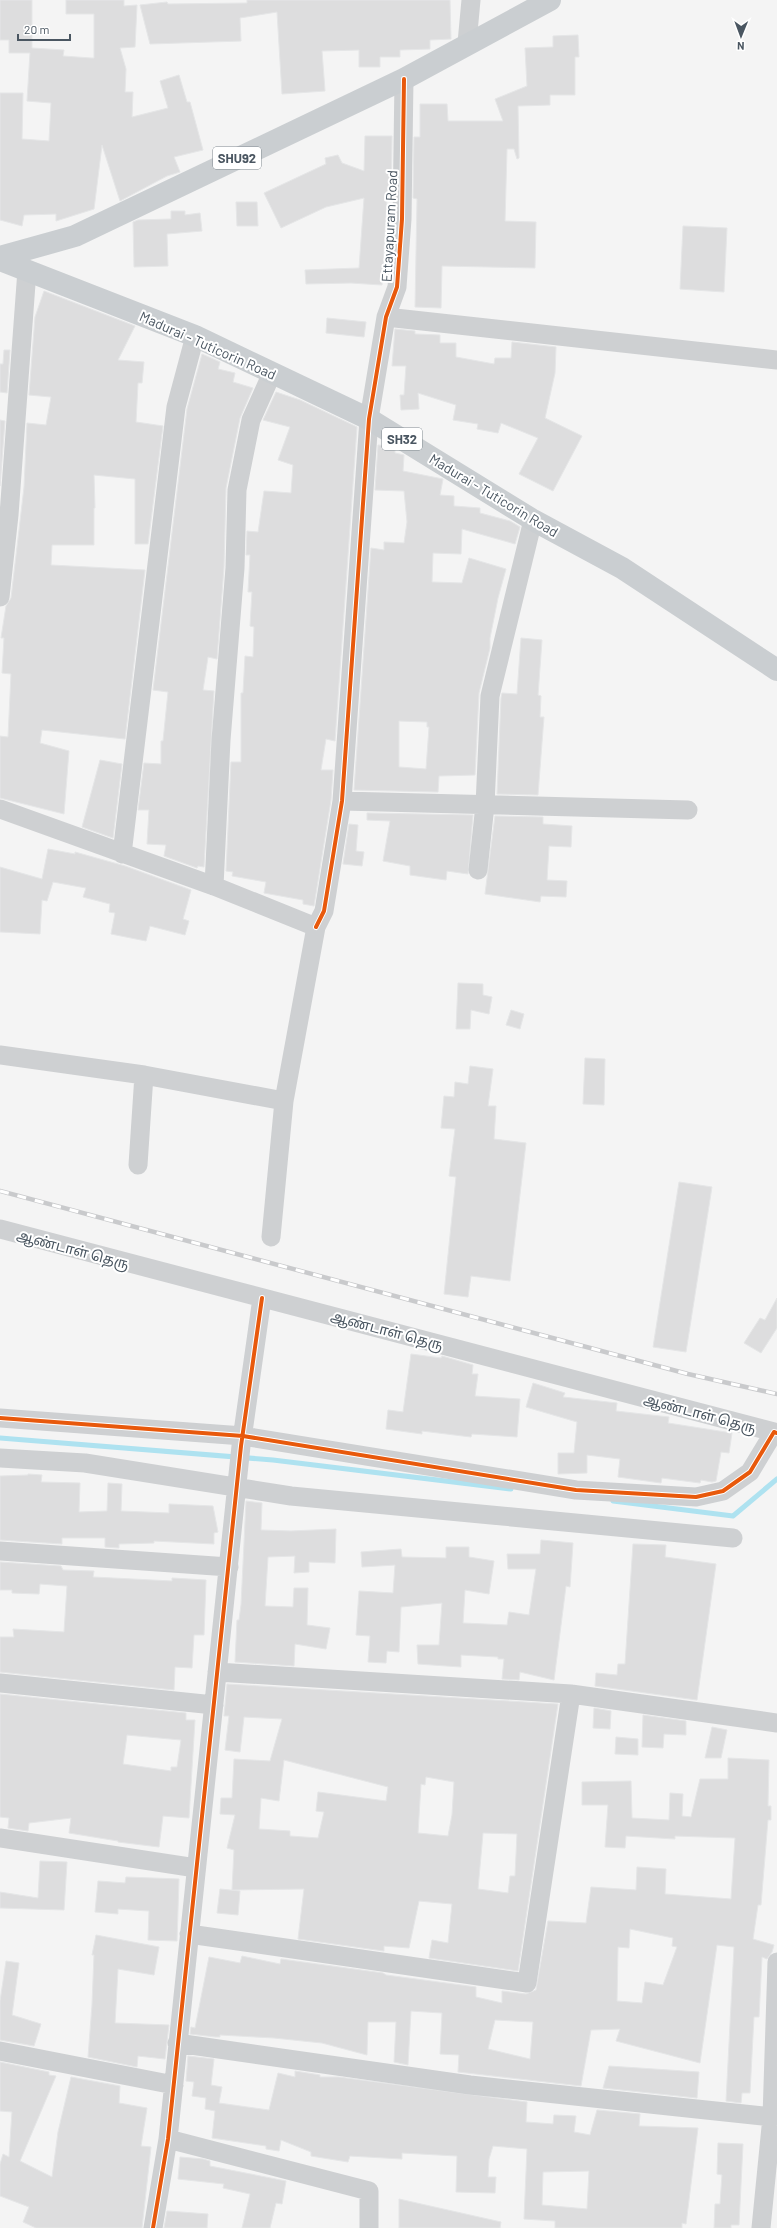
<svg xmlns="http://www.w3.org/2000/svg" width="777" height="2228" viewBox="0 0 777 2228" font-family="Barlow,'Noto Sans Tamil',sans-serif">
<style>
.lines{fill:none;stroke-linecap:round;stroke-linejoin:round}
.stream{stroke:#aee2f0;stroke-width:5}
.building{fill:#ddddde;stroke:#e5e6e7;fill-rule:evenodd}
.minor{stroke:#ced0d2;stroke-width:19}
.major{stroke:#caced1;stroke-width:22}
.rail-casing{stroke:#c9cacc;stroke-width:4.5}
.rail{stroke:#fff;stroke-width:3;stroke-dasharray:9;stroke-linecap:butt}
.cycleway-casing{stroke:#fff;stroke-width:6}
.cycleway{stroke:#e8590c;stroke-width:4}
.labels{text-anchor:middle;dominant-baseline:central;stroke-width:4;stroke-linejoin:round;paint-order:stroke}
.shield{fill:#fff;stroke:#808990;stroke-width:1}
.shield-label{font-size:13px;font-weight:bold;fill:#4a5661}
.street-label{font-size:14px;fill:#4a5661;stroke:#fff}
</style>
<rect width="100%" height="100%" fill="#f4f4f4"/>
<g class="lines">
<path class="stream" d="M0,1438L273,1460L511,1489
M613,1501L733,1516L777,1479"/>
</g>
<path class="building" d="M0,0H32V48L64,50L63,56L91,58H94V14H66V0H124V6L137,5L135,47L120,48L126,69L125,92H133L132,117L168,108L160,81L179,75L187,102H190L203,150L174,157L180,172L167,176L120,201L102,145L94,209L56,221V214L24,215L22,226L0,220V93H23L22,139L49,141L51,103L27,101L30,53H9V40H0Z
M247,0H450L451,39L430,40V49L400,50V57H380V67H359V50L322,51L325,91L282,94L277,12L240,18L241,41L150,44L140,5L167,2L168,4L247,3Z
M578,35L579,57H575V95H550V105L518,106L519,158L517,159L514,149H507L505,221L536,222L535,268L442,266L441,308L415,307L417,199L413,198L414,137H420V104H447L448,121H503L495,99L527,86L525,48L553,47V36Z
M365,136H392L391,198H387L382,285L351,283L306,284L305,270L359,268L364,198L326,207L281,228L264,193L326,164L325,158L338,155L342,163L364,171Z
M236,202H257L258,226H237Z
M171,211H185V215L200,213L202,231L167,234L168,266L134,267L133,222L138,220L171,219Z
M683,226L727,228L724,292L680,289Z
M44,291L135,326L118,360L144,362L142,383H138L136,422L163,426L148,544H135V479L94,475L95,508H94V545H52L51,565L145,570L125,739L42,730L40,743L69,751L64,814L0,798V736L8,737L11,674L2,673L4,638H1L6,606L11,598L24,487L27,423L46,425L51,397L29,395L35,317Z
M327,318L366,322L364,337L326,333Z
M395,329L415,331V334L440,335V343H456V357L494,364L495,358H511L512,342L556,347L555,373L545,418L582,436L553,491L519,474L538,438L501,423L498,433L477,429L478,424L453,420L456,405L418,393L419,409L401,410L400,395H404L406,366H392Z
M4,350H10L7,393L0,392V364H3Z
M202,354L220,362L218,369L235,373L233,382L253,388L240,418L226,488L224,567L217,659L208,657L203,690L214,691L204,867L198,866L197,868L164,856L166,845L147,844L149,810H138L144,763L161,764V741H163L168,692L153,690L187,409Z
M276,392L300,400L357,427L335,741L326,739L321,770H333L331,800L314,906L303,904V900L264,893L266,882L232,876L233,872L226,871L231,762H241V693H243L245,656L253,657L254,627L250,626L252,592H248L250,555H246L247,531L258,532L264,491L291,493L293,465L278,460L290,427L263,420Z
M0,420L5,421L0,486Z
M378,445L389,446L395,450V453L404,455L403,471L443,479L440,495L454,496V506L480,508V513L510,521L520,527L515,544L462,529L461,554L433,553L432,582L462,583L469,558L506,569L498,598L490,638V648L479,693L475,775L439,776L438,792L354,790L371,548L384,550V542L404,543L407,522L404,491L375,490ZM399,721L427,722V727H429L426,769L399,767Z
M521,638L542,640L538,695L541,696L540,717H544L538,795L497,794L501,698L502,693L517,694Z
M100,760L122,764L113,838L82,827Z
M367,813L473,815L468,874L447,871L446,880L410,875V866L383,861L390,821L367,820Z
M495,816L543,817V824L572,826L571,847L549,846L547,880L567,881L566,897L541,896L540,902L485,894Z
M349,824L358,825L356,851L364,852L362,866L343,864Z
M48,849L75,854V852L125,866L191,890L183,919L189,921L185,935L150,926L146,941L111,934L115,913L109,912L110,904L83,897L86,888L53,882L47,901L42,900L40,934L0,932V867L42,879Z
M458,983L483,984V995L492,997L489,1014L471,1010L470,1029H456Z
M511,1010L524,1014L520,1029L506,1025Z
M585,1058L605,1059L604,1105L583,1104Z
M470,1066L493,1069L488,1106H496L494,1139L526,1143L510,1281L471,1276L468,1297L444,1294L456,1177L449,1176L455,1129L441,1128L444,1096L454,1097L455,1082L468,1084Z
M679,1182L712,1187L686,1352L653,1347Z
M777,1298V1328L761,1353L744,1343L760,1318L765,1320Z
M411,1354L441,1358L442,1356L473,1365L472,1374H478L475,1396L520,1399L517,1437L472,1434L471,1437L422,1431V1434L386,1429L388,1410L403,1412Z
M533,1383L565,1393L563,1397L617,1403L616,1411L669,1417L668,1423L732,1433L729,1453L721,1452L716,1481L712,1482L701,1480L700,1483L662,1478L661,1483L618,1477L620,1459L587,1455V1473L558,1474V1453H574L577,1422L526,1407Z
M28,1474L42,1475L41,1482L80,1483L79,1512L107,1511L108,1483L122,1484L121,1511L169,1513V1504L213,1506L218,1532L214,1533V1544L154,1541V1543L119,1544V1548L105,1547V1538H62V1544L0,1540V1476L28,1475Z
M246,1501L262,1503L261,1530L291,1531L336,1529L335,1563L309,1562V1572L294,1573L295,1556L268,1557L265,1606L293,1607L294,1588H308L307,1625L330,1628L326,1649L295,1644L294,1666L235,1662L237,1620H239L241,1605Z
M541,1540L573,1543L570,1587L566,1586L554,1680L520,1672L519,1680L502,1679L504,1659H498V1657L461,1655V1667L418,1664L417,1645H439L442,1603L401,1607L399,1652L387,1651L386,1663L368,1662L370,1636L356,1635L359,1591L393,1593L395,1565L362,1567L361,1552L401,1549L402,1557L446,1558V1547H469V1557L494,1561L489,1594L465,1590L463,1623L507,1625L509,1612L529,1615L536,1569H508L507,1554H540Z
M633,1544L666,1545L665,1557L716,1564L697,1700L595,1686L596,1673L617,1675L618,1664H625Z
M0,1562L61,1566L63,1570L94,1571L93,1577L172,1581V1578L206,1580L204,1635H194L192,1668L175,1667L174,1690L0,1672V1637H14L13,1629L64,1632L67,1586L40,1584L39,1594L12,1593V1590H0Z
M227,1684L558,1704L518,1971L429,1958L432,1940L448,1943L452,1904L419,1901L409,1948L384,1946V1951L298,1939L304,1889L232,1890L234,1850L227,1848L235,1815L220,1814L221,1798H232L234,1759L270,1761L282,1719L244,1717L240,1752L225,1750L229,1716H224ZM284,1760L388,1787L386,1801L318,1792L316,1811L324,1812L318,1838L290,1836V1831L259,1829L261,1798L279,1801ZM426,1777L454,1782L452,1815L448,1836L418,1833L421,1784L425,1785ZM483,1833L517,1834L515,1876H510L508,1893L478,1889Z
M0,1694L186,1713V1720H195L189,1818L163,1816L159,1847L118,1842V1841L69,1833L71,1818L29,1823L28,1831L8,1828L9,1818L0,1817ZM127,1735L181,1740L177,1767H171V1771L123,1764Z
M594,1708L611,1711L610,1729L593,1728Z
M643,1715L686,1721V1735L664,1734L663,1748L642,1747Z
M712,1727L727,1730L721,1758H705Z
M616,1737L638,1739V1755L615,1754Z
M728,1758L769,1760L768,1806H771V1820H768L761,1905H758L753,1939L774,1945L772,1952L767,1959L762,1957L759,2017H754L750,2093H742L741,2103L726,2101L734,1947L717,1945L700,2063L616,2041L620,2029L591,2030L581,2086L458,2072L459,2055L440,2054L442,2013L411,2011L408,2065L394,2062L396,2022H368L367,2055L322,2043L274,2038L220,2035V2037H216L190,2034L191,2027L195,2028L209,1957L240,1963L242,1956L280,1964L281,1959L383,1973L386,1975L476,1987V1997L502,2003V1991L526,1994L536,1990L548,1921L586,1923L591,1887L636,1890L637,1867L666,1869L665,1894L731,1899L735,1838L675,1836V1839L626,1836L625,1848L605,1847L608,1805H582V1782L631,1781L632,1818L669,1820L670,1793L683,1794L682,1816L691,1817L700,1779H728ZM630,1929L673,1938L672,1946L677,1947L663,1985L645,1982L642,2003L617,2001L618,1947L629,1948ZM495,2020L533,2022L530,2059L488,2049Z
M40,1861L67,1862L64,1910L0,1908V1892L38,1898Z
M126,1877L179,1879L177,1941L148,1940L149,1911L118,1909V1914L95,1912L98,1881L125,1883Z
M220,1889L240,1891L238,1915L217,1913Z
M96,1935L159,1947L154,1975L118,1969L115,2023L169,2025L165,2059L138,2056L137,2067L88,2057L92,2005L94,1955H92Z
M6,1961L19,1963L12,2015L41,2024L34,2046L0,2040V2001Z
M188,2056L214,2059L211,2085L222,2087L219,2103L269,2110L278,2073L295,2077V2071L320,2075V2077H339L527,2102L526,2122L553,2124L554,2115L576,2116L574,2132L590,2135L597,2110L640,2114L639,2126L698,2128L686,2224L682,2223V2228H555V2221L524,2219L527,2149L493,2146L489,2159L488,2177H496L495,2193L456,2192L457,2156L402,2153V2159L350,2156L348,2162L311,2156V2152L281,2140L279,2151L266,2149V2146L212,2138L215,2111L205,2109L206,2098L192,2096L194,2082L186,2081ZM589,2171L587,2209L542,2205L543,2172Z
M0,2062L49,2072V2075L56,2076L20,2161L52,2177L58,2132L71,2077L120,2086L119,2103L147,2108L141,2146L151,2147L142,2228H36L23,2222L29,2207L0,2196V2164L3,2154L9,2157L12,2112L0,2111Z
M609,2066L699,2072L697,2098L603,2088Z
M718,2143L743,2144L739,2225H731V2228H714L715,2204H720L722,2175L717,2174Z
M180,2157L203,2159L210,2161V2166L286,2181L282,2204L276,2203L270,2228H242L250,2194L223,2188L224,2184L178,2179Z
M399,2199L501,2222L500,2228H399Z
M167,2211L208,2214L207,2228H164Z"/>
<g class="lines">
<path class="minor" d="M467,43L471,0
M386,317L777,360
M0,597L9,515L27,270
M342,801L688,810
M0,809L214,886L316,927L284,1101L271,1237
M122,854L176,407L195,336
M478,870L485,805L490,696L533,520
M214,886L221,740L235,568L237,490L251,420L272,373
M316,927L324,911L342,801L369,419L386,317L397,287L402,219L404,79
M0,1055L144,1075L138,1165
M144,1075L284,1101
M0,1229L774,1432
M0,1418L243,1436L576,1490L696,1497L723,1491L750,1472L774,1432L777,1433
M0,1458L85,1463L291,1496L733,1538
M0,1551L229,1567
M217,1672L571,1694L777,1723
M0,1683L214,1705
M0,1838L196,1868
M189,1934L527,1983L571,1694
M177,2043L470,2085L772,2117
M0,2051L174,2085
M168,2139L369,2191V2228
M153,2228L168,2139L241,1446L262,1298
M761,2228L772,2117L777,1962"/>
<path class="major" d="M0,257L75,236L404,79L550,0
M0,260L195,336L369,419L533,520L622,568L777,670"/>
<g class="rail-casing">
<path id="rail" d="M0,1191L688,1374L777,1394"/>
</g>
<use href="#rail" class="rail"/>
<g class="cycleway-casing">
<path id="cycleway" d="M316,927L324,911L342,801L369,419L386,317L397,287L402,219L404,79
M0,1418L243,1436L576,1490L696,1497L723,1491L750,1472L774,1432L777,1433
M153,2228L168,2139L241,1446L262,1298"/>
</g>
<use href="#cycleway" class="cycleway"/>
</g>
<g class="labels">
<g class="shield">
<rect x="213" y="147" width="48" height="22" rx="3"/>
<rect x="382" y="428" width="40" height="22" rx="3"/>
</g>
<g class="shield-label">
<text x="237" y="158">SHU92</text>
<text x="402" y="439">SH32</text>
</g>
<g class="street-label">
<text transform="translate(389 226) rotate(-87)">Ettayapuram Road</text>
<text transform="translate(208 345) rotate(24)">Madurai - Tuticorin Road</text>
<text transform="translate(494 495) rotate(31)">Madurai - Tuticorin Road</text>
<text transform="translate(73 1249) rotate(15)">ஆண்டாள் தெரு</text>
<text transform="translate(387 1330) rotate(15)">ஆண்டாள் தெரு</text>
<text transform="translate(700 1413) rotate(15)">ஆண்டாள் தெரு</text>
</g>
</g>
<g transform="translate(741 36) rotate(181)" stroke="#ffffff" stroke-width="3" paint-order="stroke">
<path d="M0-3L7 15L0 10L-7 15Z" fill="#4a5661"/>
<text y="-6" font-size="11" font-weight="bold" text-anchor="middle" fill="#4a5661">N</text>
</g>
<path d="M18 34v6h52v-6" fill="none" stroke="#4a5661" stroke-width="2"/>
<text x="24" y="34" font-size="12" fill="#4a5661" stroke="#ffffff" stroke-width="3" paint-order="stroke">20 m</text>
</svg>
